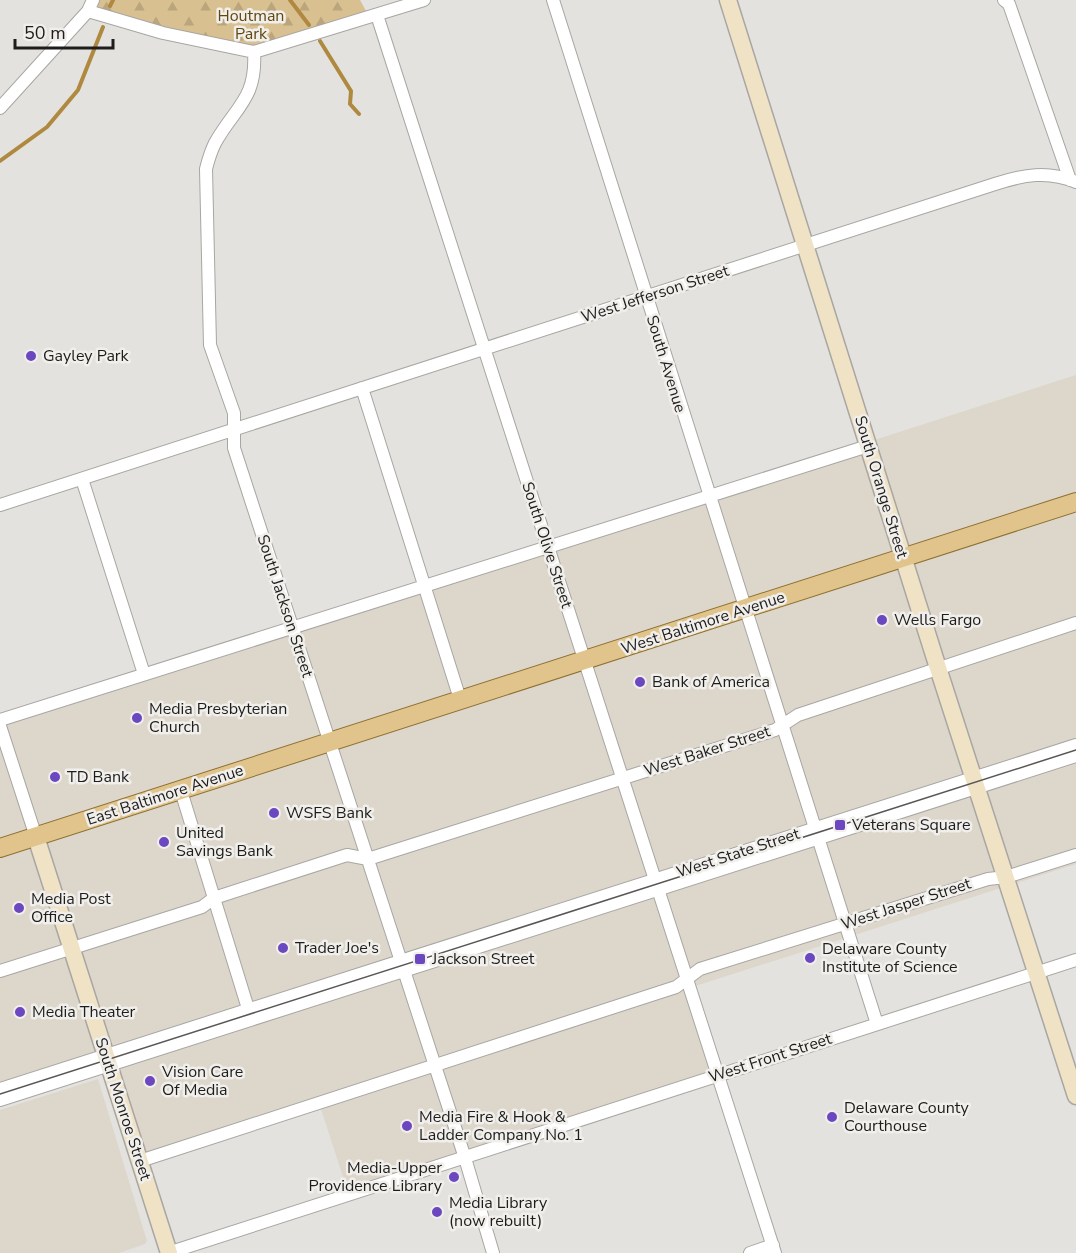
<svg xmlns="http://www.w3.org/2000/svg" width="1076" height="1253" viewBox="0 0 1076 1253" font-family="'Nunito Sans',sans-serif">
<style>
.built{fill:#dcd6cb}
.forest{fill:url(#forest-firs)}
.lines{fill:none;stroke-linecap:round;stroke-linejoin:round}
.stream{stroke:#af893f;stroke-width:4}
.street-casing{stroke:#a8a6a3;stroke-width:14}
.secondary-casing{stroke:#a8a6a3;stroke-width:19}
.primary-casing{stroke:#8e7031;stroke-width:20}
.street{stroke:#fff;stroke-width:12}
.secondary{stroke:#efe2c5;stroke-width:16}
.primary{stroke:#e0c48b;stroke-width:18}
.tram{stroke:#595756;stroke-width:1.5}
.poi-dot{fill:#6b47c0;stroke:#f1efeb;stroke-width:2}
.labels{text-anchor:middle;dominant-baseline:central;stroke-width:5;stroke-linejoin:round;paint-order:stroke}
.park-label{font-size:16px;fill:#63480e;stroke:#f1efeb}
.street-label{font-size:16px;fill:#1e1d1c;stroke:#f1efeb}
.poi-label{font-size:16px;fill:#1e1d1c;stroke:#f1efeb;text-anchor:start}
</style>
<defs>
<pattern id="forest-firs" width="22" height="20" patternUnits="userSpaceOnUse" patternTransform="scale(1.5)"><rect width="22" height="20" fill="#d9c091"/><path d="M5 1l3.5 6h-7zM16 11l3.5 6h-7z" fill="#baa57c"/></pattern>
</defs>
<rect width="100%" height="100%" fill="#e4e2de"/>
<path class="built" d="M1076,375V500L1071,502L1076,517V864L686,989L712,1072L347,1189L320,1106L148,1161L111,1047L0,1083V722Z
M98,1079L147,1241L145,1244L119,1253H0V1110Z"/>
<path class="forest" d="M93,0H360L366,11L254,52L88,11Z"/>
<g class="lines">
<path class="stream" d="M290,0L309,25
M110,6L113,0
M320,41L351,91L350,104L359,114
M0,161L47,127L78,90L103,27"/>
<g class="street-casing">
<path id="street" d="M553,0L877,1024
M1004,0L1009,4L1070,180
M88,11L163,33L254,52L424,0
M377,15L775,1253
M254,52C257,99 235,107 215,143C211,151 208,161 206,169L210,345L234,413V448L465,1158L493,1253
M0,108L88,11L93,0
M362,388L460,699
M82,479L144,674
M0,505L995,184C1023,175 1048,170 1076,182
M0,720L868,446
M0,726L36,837
M181,791L250,1015
M0,971L202,907L214,898L347,855L368,859L775,730L798,715L1076,623
M0,1089L1076,745
M0,1100L1076,756
M140,1161L676,987L700,969L988,879L1006,877L1076,855
M168,1253L1076,960
M750,1253L773,1245"/>
</g>
<g class="secondary-casing">
<path id="secondary" d="M728,0L938,668L1076,1096
M36,837L169,1253"/>
</g>
<g class="primary-casing">
<path id="primary" d="M0,848L1076,502"/>
</g>
<use href="#street" class="street"/>
<use href="#secondary" class="secondary"/>
<use href="#primary" class="primary"/>
<path class="tram" d="M0,1094L1076,750"/>
</g>
<g class="poi-dot">
<circle cx="31" cy="356" r="6"/>
<circle cx="882" cy="620" r="6"/>
<circle cx="640" cy="682" r="6"/>
<circle cx="137" cy="718" r="6"/>
<circle cx="55" cy="777" r="6"/>
<circle cx="274" cy="813" r="6"/>
<rect x="834" y="819" width="12" height="12" rx="3"/>
<circle cx="164" cy="842" r="6"/>
<circle cx="19" cy="908" r="6"/>
<circle cx="283" cy="948" r="6"/>
<circle cx="810" cy="958" r="6"/>
<rect x="414" y="953" width="12" height="12" rx="3"/>
<circle cx="20" cy="1012" r="6"/>
<circle cx="150" cy="1081" r="6"/>
<circle cx="832" cy="1117" r="6"/>
<circle cx="407" cy="1126" r="6"/>
<circle cx="454" cy="1177" r="6"/>
<circle cx="437" cy="1212" r="6"/>
</g>
<g class="labels">
<g class="park-label">
<text x="251" y="16">Houtman<tspan x="251" dy="18">Park</tspan></text>
</g>
<g class="street-label">
<text transform="translate(655 294) rotate(-18)">West Jefferson Street</text>
<text transform="translate(666 364) rotate(73)">South Avenue</text>
<text transform="translate(881 487) rotate(73)">South Orange Street</text>
<text transform="translate(547 545) rotate(72)">South Olive Street</text>
<text transform="translate(285 606) rotate(72)">South Jackson Street</text>
<text transform="translate(703 623) rotate(-18)">West Baltimore Avenue</text>
<text transform="translate(707 751) rotate(-18)">West Baker Street</text>
<text transform="translate(165 795) rotate(-18)">East Baltimore Avenue</text>
<text transform="translate(738 853) rotate(-18)">West State Street</text>
<text transform="translate(906 904) rotate(-18)">West Jasper Street</text>
<text transform="translate(770 1058) rotate(-18)">West Front Street</text>
<text transform="translate(123 1109) rotate(72)">South Monroe Street</text>
</g>
<g class="poi-label">
<text x="43" y="356">Gayley Park</text>
<text x="894" y="620">Wells Fargo</text>
<text x="652" y="682">Bank of America</text>
<text x="149" y="709">Media Presbyterian<tspan x="149" dy="18">Church</tspan></text>
<text x="67" y="777">TD Bank</text>
<text x="286" y="813">WSFS Bank</text>
<text x="852" y="825">Veterans Square</text>
<text x="176" y="833">United<tspan x="176" dy="18">Savings Bank</tspan></text>
<text x="31" y="899">Media Post<tspan x="31" dy="18">Office</tspan></text>
<text x="295" y="948">Trader Joe's</text>
<text x="822" y="949">Delaware County<tspan x="822" dy="18">Institute of Science</tspan></text>
<text x="432" y="959">Jackson Street</text>
<text x="32" y="1012">Media Theater</text>
<text x="162" y="1072">Vision Care<tspan x="162" dy="18">Of Media</tspan></text>
<text x="844" y="1108">Delaware County<tspan x="844" dy="18">Courthouse</tspan></text>
<text x="419" y="1117">Media Fire &amp; Hook &amp;<tspan x="419" dy="18">Ladder Company No. 1</tspan></text>
<text x="442" y="1168" text-anchor="end">Media-Upper<tspan x="442" dy="18">Providence Library</tspan></text>
<text x="449" y="1203">Media Library<tspan x="449" dy="18">(now rebuilt)</tspan></text>
</g>
</g>
<path d="M15 39v9h98v-9" fill="none" stroke="#1e1d1c" stroke-width="3"/>
<text x="24" y="39" font-size="18" fill="#1e1d1c" stroke="#f1efeb" stroke-width="4.5" paint-order="stroke">50 m</text>
</svg>
